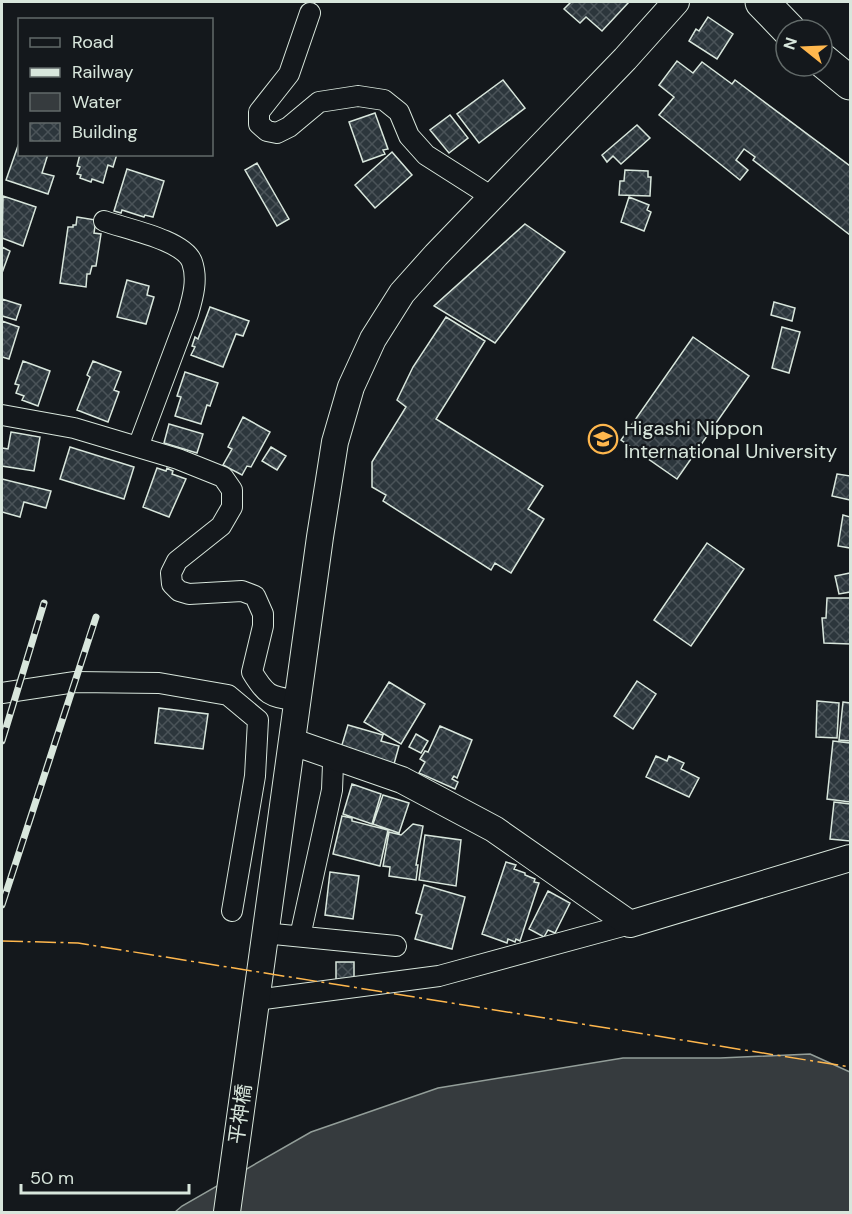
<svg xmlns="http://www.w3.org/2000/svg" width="852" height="1214" viewBox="0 0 852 1214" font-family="'DM Sans','Noto Sans JP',sans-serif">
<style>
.water{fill:#363b3e;stroke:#939e99;stroke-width:1.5}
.building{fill:url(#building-cross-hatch);stroke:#d8e6dc;stroke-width:1.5}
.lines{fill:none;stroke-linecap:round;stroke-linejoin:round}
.minor-casing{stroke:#d8e6dc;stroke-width:22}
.tertiary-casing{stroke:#d8e6dc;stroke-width:28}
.trunk-casing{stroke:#d8e6dc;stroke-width:35}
.minor{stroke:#14181c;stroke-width:20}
.tertiary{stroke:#14181c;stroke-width:26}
.trunk{stroke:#14181c;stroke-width:33}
.rail-casing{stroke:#d8e6dc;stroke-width:7}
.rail{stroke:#14181c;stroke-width:4.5;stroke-dasharray:14;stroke-linecap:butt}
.power{stroke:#ffb74d;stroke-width:1.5;stroke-dasharray:21 4.5 3 4.5;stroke-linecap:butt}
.labels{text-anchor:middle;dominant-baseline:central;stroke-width:4.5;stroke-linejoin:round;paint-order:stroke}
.poi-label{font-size:20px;fill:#d8e6dc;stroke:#14181c;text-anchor:start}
.street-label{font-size:20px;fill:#d8e6dc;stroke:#14181c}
</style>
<defs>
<pattern id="building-cross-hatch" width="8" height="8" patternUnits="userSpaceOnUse" patternTransform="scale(1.5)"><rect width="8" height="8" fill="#2c363c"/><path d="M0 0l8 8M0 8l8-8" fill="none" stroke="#4a5358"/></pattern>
</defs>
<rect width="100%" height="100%" fill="#14181c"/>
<path class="water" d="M810,1054L850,1072V1212H175L182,1206L311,1132L438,1088L623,1058H720Z"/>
<path class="building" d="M571,2H629L602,31L586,17L580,23L564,9Z
M708,17L733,34L717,59L689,41L696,29L699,31Z
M677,61L693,73L702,62L732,84L735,80L850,166V235L753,160L755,157L744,149L736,160L748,170L740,180L659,115L674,97L659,85Z
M503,80L525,108L479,143L457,114Z
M375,113L388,149L383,150L385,154L363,162L349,122Z
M450,115L468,138L449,153L430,130Z
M637,125L650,138L621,164L613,156L607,162L602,155Z
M20,140V154H48L42,173L54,176L48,194L6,180Z
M392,152L412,175L375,208L355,185Z
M80,154H117L113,167L108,165L103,183L92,179L91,182L80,178L81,175L77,174L80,167L77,166Z
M257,163L289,219L277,226L245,170Z
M127,169L164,181L153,217L145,215L144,217L122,210L121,213L114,211Z
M625,170L648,171V177H651L650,196L619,195L620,181H624Z
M3,196L36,207L23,246L2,238Z
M629,197L649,205L647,210L651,212L644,231L621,222Z
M77,217L96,220L94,233L101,234L96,266H92L90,274H87L86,287L60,283L68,227H73V225H76Z
M525,224L565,252L495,343L434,306Z
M2,247L10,251L2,273Z
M127,280L149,286L147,295L154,297L146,324L117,317Z
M2,299L21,305L16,320L2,316Z
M774,302L795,308L792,321L771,315Z
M210,307L249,321L243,336L236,334L223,367L191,355L195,347L192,346L195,337L198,339Z
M446,317L485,341L436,419L543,486L528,509L544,519L511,573L495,563L491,570L383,501L386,495L372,487V462L406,407L397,400L413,367Z
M2,321L19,327L9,359L2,357Z
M782,327L800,332L789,373L772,368Z
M693,337L749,376L677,479L621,440Z
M23,361L50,371L38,406L22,400L24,396L16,393L19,385L15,384Z
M93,361L121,372L114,390L119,392L108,422L77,410L90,377L87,375Z
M185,372L218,383L210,406L207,405L201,424L175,416L181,397L177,396Z
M243,417L270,432L251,467L247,466L242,475L223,465L232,449L228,447Z
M169,424L203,434L197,453L164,443Z
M11,432L40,437L34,471L2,466V448L8,449Z
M70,447L134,467L124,499L60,479Z
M271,447L286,456L277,470L262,461Z
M157,468L166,471L167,468L173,471L172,474L186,479L169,517L143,507Z
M837,474L850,476V475V500L832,496Z
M2,479L51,491L46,508L24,502L20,517L2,512Z
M843,515L850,517V548L838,546Z
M707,543L744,569L691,646L654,620Z
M850,573V592L839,594L835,576Z
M827,598H850V644L824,643L822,618H826Z
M637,681L656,694L633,729L614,716Z
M389,682L425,704L401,744L364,722Z
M817,701L839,703L837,738L816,737Z
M843,702L850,703V741L839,740Z
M159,708L208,714L203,749L155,743Z
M348,725L383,735L381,741L399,746L394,764L341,748Z
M440,726L472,740L457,778L454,776L452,779L458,782L455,789L419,773L425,762L420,759L425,751L428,752Z
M416,734L428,741L421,753L409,747Z
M833,741L850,743V802L827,799Z
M656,756L667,761L669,756L684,763L681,769L699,778L689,797L646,777Z
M352,784L381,794L372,824L343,814Z
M383,795L409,803L399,833L373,824Z
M834,802L850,804V841L830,839Z
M342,816L352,818V821L388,830L380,866L333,854Z
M413,824L423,826L416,865H418L416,880L389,876L390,867L383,866L389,832L401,835Z
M425,835L461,840L456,886L419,880Z
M506,862L516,865L514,869L525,873V875L535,879L534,882L539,883L520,941L516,939L515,942L508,939L507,943L482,934Z
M330,872L359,876L353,919L325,915Z
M424,885L465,897L452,949L415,939L422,915L416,913Z
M548,891L570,903L555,933L548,930L544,937L529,929Z
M336,962H354V981H336Z"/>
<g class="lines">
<g class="minor-casing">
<path id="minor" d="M310,13L289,74L259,112V124L267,131L277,133L289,127L319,102L358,96L384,100L399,112L409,136L426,155L492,197
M104,221C126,229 184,240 192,262C198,279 193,297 188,314L138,447
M2,415L74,428L178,459L223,477L232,490V507L221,526L177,561L171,573L172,584L179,591L189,594L242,591L255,596L263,614V626L252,672C267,697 270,696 298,701
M2,693L75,682L159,683L228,695L258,720L255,776L232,911
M264,933L294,936L301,932L332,790L333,764L330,753
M294,936L396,946
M256,1000L439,976L630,924"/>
</g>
<g class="tertiary-casing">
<path id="tertiary" d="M293,742L402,780L494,829L630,924L850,858
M227,1212L320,537L335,442L351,387L373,339L402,293L436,255L625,59L676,2"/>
</g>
<g class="trunk-casing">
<path id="trunk" d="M762,2L789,30
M822,60L850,83"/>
</g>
<use href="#minor" class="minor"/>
<use href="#tertiary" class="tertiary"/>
<use href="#trunk" class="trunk"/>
<g class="rail-casing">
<path id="rail" d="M2,741L44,603
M2,905L96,617"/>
</g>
<use href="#rail" class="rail"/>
<path class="power" d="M2,941L78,943L850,1067"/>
</g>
<defs>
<g id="university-ring" transform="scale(1.5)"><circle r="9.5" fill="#14181c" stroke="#ffb74d" stroke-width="1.5"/><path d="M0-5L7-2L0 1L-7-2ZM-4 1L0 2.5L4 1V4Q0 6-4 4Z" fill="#ffb74d"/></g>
</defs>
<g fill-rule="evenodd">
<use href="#university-ring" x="603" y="439"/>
</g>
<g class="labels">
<g class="poi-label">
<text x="624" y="428">Higashi Nippon<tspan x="624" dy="23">International University</tspan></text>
</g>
<g class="street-label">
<text transform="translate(240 1114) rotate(-82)">平神橋</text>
</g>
</g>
<rect width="852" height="1214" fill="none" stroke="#d8e6dc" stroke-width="6"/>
<rect x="18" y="18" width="195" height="138" fill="#14181c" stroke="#626a69" stroke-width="1.5"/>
<rect x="30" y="38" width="30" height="9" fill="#14181c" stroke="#626a69" stroke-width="1.5"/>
<text x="72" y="48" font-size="18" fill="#d8e6dc">Road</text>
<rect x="30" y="68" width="30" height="9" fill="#d8e6dc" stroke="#626a69" stroke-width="1.5"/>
<text x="72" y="78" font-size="18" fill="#d8e6dc">Railway</text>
<rect x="30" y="93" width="30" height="18" fill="#363b3e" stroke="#626a69" stroke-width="1.5"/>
<text x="72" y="108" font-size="18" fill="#d8e6dc">Water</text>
<rect x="30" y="123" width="30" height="18" fill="url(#building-cross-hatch)" stroke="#626a69" stroke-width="1.5"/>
<text x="72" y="138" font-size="18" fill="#d8e6dc">Building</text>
<g transform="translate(804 48) rotate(288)"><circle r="28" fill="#14181c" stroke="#626a69" stroke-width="1.5"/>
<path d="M0-4.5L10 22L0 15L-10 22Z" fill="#ffb74d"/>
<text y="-9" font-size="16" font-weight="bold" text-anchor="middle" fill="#d8e6dc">N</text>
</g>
<path d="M21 1184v9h168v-9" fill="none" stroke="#d8e6dc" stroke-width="3"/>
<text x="30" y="1184" font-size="18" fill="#d8e6dc" stroke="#14181c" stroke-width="4.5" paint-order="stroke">50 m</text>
</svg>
